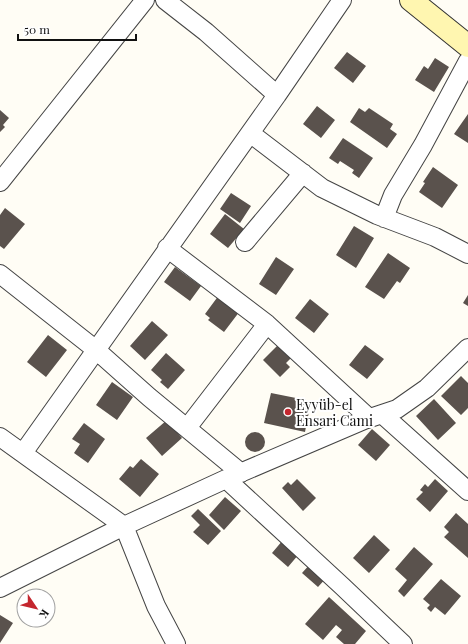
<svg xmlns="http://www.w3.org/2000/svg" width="468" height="644" viewBox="0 0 468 644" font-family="'Playfair Display',serif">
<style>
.building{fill:#5a524d}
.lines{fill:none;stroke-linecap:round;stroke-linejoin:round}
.street-casing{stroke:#444;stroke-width:20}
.secondary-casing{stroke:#333;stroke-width:24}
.street{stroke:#fff;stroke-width:18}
.secondary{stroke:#fff6b0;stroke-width:22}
.poi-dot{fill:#c4262e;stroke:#fff;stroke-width:1.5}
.labels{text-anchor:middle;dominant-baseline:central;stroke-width:4;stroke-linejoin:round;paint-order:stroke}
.poi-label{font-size:14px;fill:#111;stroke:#fff;text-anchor:start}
</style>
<rect width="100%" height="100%" fill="#fffdf5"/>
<path class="building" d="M347,52L366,66L353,83L334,68Z
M435,58L449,67L434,92L415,80L424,66L428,69Z
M317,106L335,120L321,138L303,124Z
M359,108L365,112L369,108L393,124L390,129L397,134L387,148L350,122Z
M0,110L9,118L3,125L5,127L0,132Z
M468,114V143L454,134Z
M343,138L373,158L359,178L352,173L354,170L340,161L338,164L329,158Z
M433,167L458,185L442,208L419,192L425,183L423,182Z
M231,193L251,206L240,223L220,209Z
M5,208L25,224L4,249L0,246V215Z
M225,214L244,229L228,248L210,234Z
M354,226L374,238L356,268L336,255Z
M388,253L410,268L400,283L397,281L384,299L365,287Z
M276,257L294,269L276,295L259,284Z
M175,267L201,286L190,301L164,282Z
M222,291L243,307L224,332L208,320L210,318L205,314Z
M468,295V306L463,303Z
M310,299L329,314L314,333L295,318Z
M152,321L168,335L145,360L130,346Z
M48,335L67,350L46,377L27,362Z
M280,343L293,356L286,363L290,367L280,377L263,360Z
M365,345L384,359L367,379L349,365Z
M166,353L185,370L168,389L160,382L162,380L151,370Z
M461,376L468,383V408L461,415L441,396Z
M112,382L133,397L117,420L96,405Z
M271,393L311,401L305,432L264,423Z
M434,399L456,423L438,440L416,416Z
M167,420L182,438L162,456L146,438Z
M84,423L105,439L88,463L74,453L80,444L72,439Z
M372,429L390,445L376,461L358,445Z
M245 442a10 10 0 1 1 20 0a10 10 0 1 1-20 0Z
M141,459L159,474L140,497L119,479L130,466L133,468Z
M297,479L316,498L303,511L282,488L288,482L291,485Z
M435,479L448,491L430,512L416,499L423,492L420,490L425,484L428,487Z
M225,497L241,511L224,530L209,515Z
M198,509L221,531L208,545L193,532L200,525L191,516Z
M456,513L468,524V558L444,537L449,532L444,527Z
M374,535L390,550L369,573L353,558Z
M283,540L299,554L288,567L272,553Z
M414,547L433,564L404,597L398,591L407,580L395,569Z
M311,563L327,577L318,587L302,573Z
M441,579L461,596L445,615L435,607L431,612L427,608L430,605L423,599Z
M329,597L366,631L355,644H344L336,637L342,630L336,625L323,640L305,624Z
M0,615L13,623L0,643Z"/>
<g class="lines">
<g class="street-casing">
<path id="street" d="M277,95L342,0
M250,133L322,188L377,215L435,237L468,254
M0,182L145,0
M384,218L393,195L423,145L468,61
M245,242L303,173
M167,248L267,324L369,418
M0,274L95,349L149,397L241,473
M382,414L468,491
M187,428L267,324
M0,437L124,526L0,588
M23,453L277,95L206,32L165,0
M226,479L342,586L403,644
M176,644L156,606L124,526L226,479L364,420L397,409L427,388L468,348"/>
</g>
<g class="secondary-casing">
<path id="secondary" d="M411,0L468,46"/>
</g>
<use href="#street" class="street"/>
<use href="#secondary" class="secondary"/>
</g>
<circle class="poi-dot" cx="288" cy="412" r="4"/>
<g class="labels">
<g class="poi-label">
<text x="296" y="404">Eyyüb-el<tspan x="296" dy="16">Ensari Cami</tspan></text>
</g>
</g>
<g transform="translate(36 608) rotate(125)"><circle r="19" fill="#ffffff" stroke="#a0a0a0"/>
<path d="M0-3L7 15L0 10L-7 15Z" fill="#c4262e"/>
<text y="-6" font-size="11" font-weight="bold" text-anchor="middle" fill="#111111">K</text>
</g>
<path d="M18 34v6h118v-6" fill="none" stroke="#111111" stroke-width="2"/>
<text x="24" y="34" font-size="12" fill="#111111" stroke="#ffffff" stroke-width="3" paint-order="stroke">50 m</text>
</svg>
